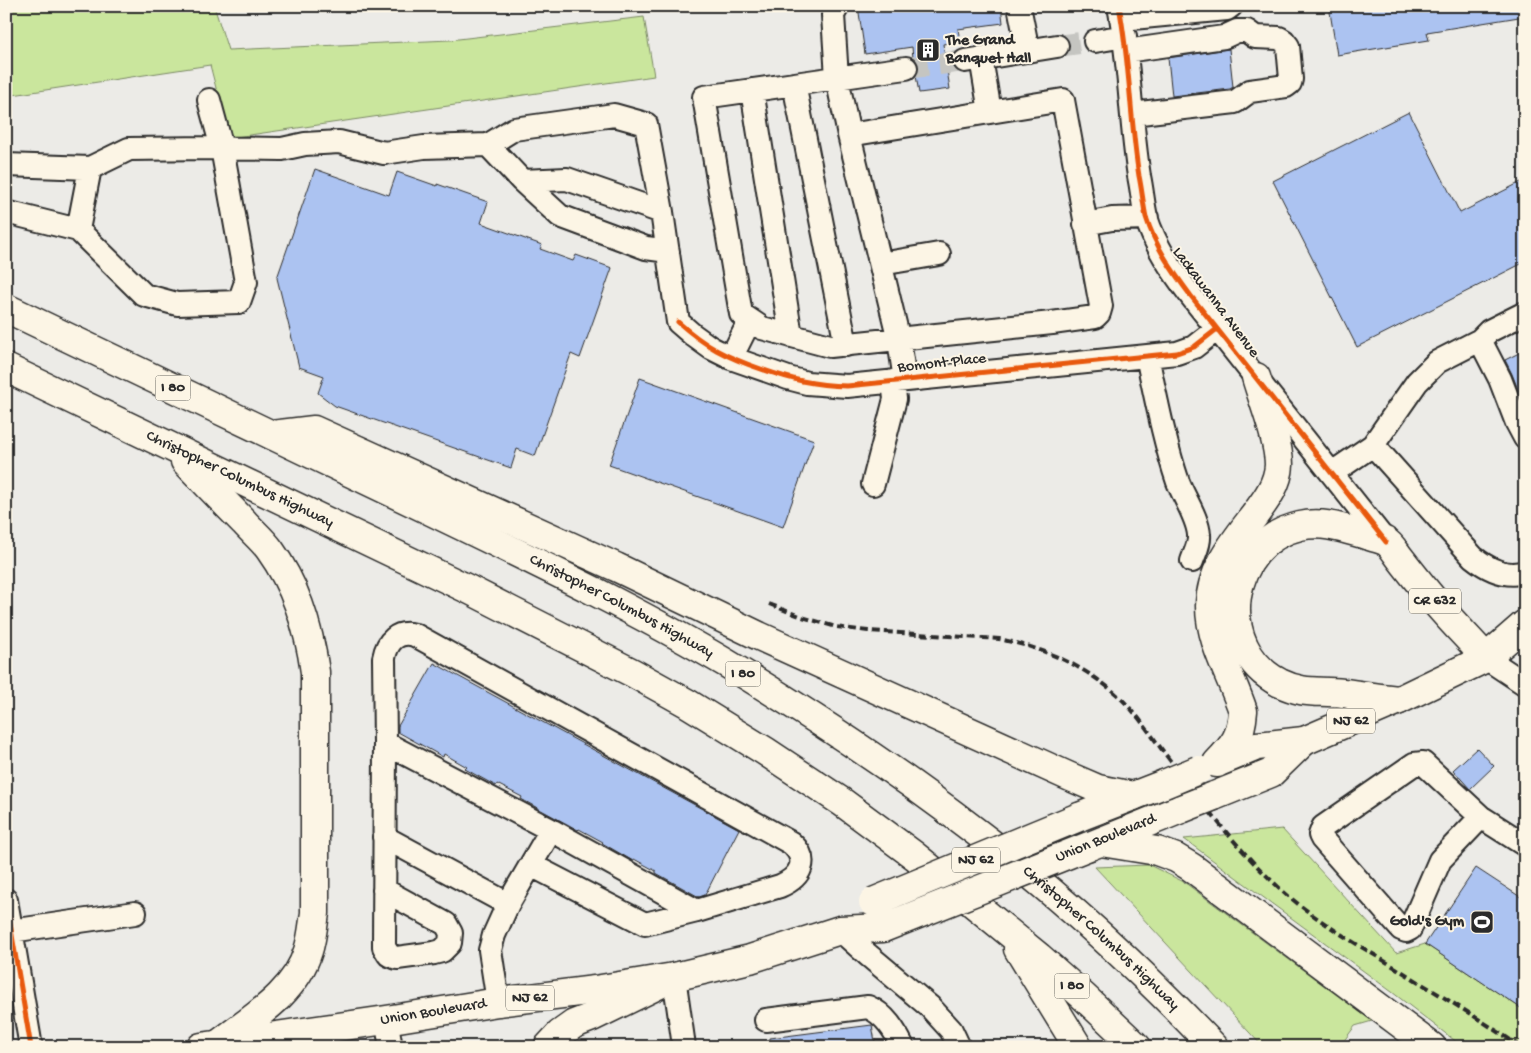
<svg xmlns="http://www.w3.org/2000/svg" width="1531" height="1053" viewBox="0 0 1531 1053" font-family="'Gochi Hand',sans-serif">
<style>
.green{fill:#cae69d;stroke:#7a8864}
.building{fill:#acc3f1;stroke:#2b2b2b}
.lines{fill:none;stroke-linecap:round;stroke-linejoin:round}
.minor-tunnel{stroke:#c5c5c1;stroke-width:22;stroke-dasharray:22 11;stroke-linecap:butt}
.minor-casing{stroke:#2b2b2b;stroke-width:26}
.major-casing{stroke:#2b2b2b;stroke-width:31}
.highway-casing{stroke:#2b2b2b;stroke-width:31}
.minor{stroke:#fcf5e5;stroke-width:22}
.major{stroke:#fcf5e5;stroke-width:28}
.highway{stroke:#fcf5e5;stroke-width:28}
.rail{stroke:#2b2b2b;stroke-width:4;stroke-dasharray:8 4;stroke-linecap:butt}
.major-bridge-casing{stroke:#2b2b2b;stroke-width:31;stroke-linecap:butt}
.major-bridge{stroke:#fcf5e5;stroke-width:28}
.cycleway-casing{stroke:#fcf5e5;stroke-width:8}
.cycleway{stroke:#e8590c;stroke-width:5}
.labels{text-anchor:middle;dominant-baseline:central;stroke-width:4;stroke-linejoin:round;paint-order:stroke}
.shield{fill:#fcf5e5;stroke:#6a6863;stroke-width:1}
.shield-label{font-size:15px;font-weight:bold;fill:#2b2b2b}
.poi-label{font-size:16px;font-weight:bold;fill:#2b2b2b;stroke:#fcf5e5;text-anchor:start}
.street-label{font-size:16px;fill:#2b2b2b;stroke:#fcf5e5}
</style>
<rect width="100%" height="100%" fill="#ecebe7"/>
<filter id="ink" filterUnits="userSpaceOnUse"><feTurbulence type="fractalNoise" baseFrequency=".02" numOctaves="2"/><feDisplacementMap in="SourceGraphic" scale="10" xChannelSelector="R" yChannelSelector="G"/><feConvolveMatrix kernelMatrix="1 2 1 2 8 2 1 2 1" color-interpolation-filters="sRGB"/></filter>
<g filter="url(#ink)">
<path class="green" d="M6,6H214L228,50L450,40L644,17L654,76L229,138L210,65L6,96Z
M1282,829L1396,953L1425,944L1525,1011V1047H1463L1392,992L1184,839Z
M1149,865L1184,882L1372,1021L1355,1026L1343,1042L1345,1047H1263L1095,867Z"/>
<path class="building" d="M858,6H1001L1003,23L958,29L960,41L943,44L950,89L919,93L916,76L918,72L919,66L917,60L913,58L912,47L865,54Z
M1329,6H1525V16L1427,32L1429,40L1337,55Z
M1229,49L1233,87L1230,89L1172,96L1168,58Z
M1409,112L1460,213L1525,180V262L1357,347L1273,181Z
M315,169L389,195L397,172L437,186V184L488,202L481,223L542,245L540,249L573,261L576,255L612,268L580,358L571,354L535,456L517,449L511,468L335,406L318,393L324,376L299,367L277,278Z
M1525,350V407L1512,374L1505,360Z
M640,378L814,440L783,527L609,465Z
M434,663L739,829L705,895L699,897L656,873V871L634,859L633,861L602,843L603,842L579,829L578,830L521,799L522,797L497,784L496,786L465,769L467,767L444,754L443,757L398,732V726Z
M1477,748L1494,766L1470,789L1453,770Z
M1476,868L1525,900V1011L1425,944Z
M872,1025L876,1047H770V1038Z"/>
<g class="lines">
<path class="minor-tunnel" d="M1057,46L1095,41
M906,68L965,61"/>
<g class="minor-casing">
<path id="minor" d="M838,6L833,15L837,78L849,135L1063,100L1101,306L1099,313L1095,317L1052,323L830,346L762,328L741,314L704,97C771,87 839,78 906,68
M1019,6L1028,51
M1119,6C1130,62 1130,120 1139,176C1142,190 1143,204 1146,217C1155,246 1173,272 1191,296L1386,542
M1122,19L1227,9L1231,6
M1095,41L1125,36
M1126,51L1224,37L1237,31H1247L1255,37L1279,38L1284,41L1288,46L1291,79L1290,83L1286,86L1250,91L1235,102L1132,114
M981,58L990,112
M965,61L1057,46
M794,84L846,345
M752,90L791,336
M849,135L899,340L905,380
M488,145L522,181L560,216L646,248L668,251
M6,165L90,168L78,230
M90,168L129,149L209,148L282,149L305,144L339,142L384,153L424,147L488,145L514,129L614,115L646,124L662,212L678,322L693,335L711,348L731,358L788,378L807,383L847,386L1177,353L1194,347L1217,329
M522,181L567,179L662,212
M6,212L78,230L144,295L177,304L239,302L246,282L222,148L209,100
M1085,224L1112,219L1147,218
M881,264L939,254
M1480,340L1500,379L1517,423L1525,438
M1147,356C1156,398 1164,441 1178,482C1184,498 1198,518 1199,535C1200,544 1195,552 1192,561
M731,358L750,320
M1373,445L1417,382L1437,362L1480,340L1489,331L1525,313
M1332,473L1373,445L1473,557C1488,569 1505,578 1525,572
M873,484L895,399L893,381
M1486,658L1525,684
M1481,817L1440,860L1410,929L1406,931L1401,929L1322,839L1320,835L1323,827L1414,764L1423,763L1481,817L1525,845
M551,830L697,911
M384,837L508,904
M384,890L446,924L451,933L450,943L442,951L434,953L397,958L389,955L384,947L385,743
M6,900L31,1047
M840,930L868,955L930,1007L951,1030L959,1047
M11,931L135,913
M674,977L684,1046
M498,1002L490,950L494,935L508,904L551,830L385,743L384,658C387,641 398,630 415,635L791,843C810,860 801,877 780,886L697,911L645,924L531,865
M386,1020L391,1047
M766,1020L868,1007C885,1014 895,1031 903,1047
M324,1029L327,1047"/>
</g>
<g class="major-casing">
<g id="major">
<path d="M1399,700C1380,698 1362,695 1343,693C1318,690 1305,695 1280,683C1212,648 1226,543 1300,526C1322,521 1342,528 1363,534C1370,537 1378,538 1385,541C1391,544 1396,553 1400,558C1414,576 1428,594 1443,611C1457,627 1472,642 1486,658"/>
<path d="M1221,761L1257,746L1304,741L1399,700L1486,658L1525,624"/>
<path d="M1217,763C1235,744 1241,737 1243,711C1232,677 1210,643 1210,606C1210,571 1234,542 1254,516C1265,501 1278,485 1279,465C1279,441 1263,401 1256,377"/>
<path d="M1214,796L1271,773L1304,741"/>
<path d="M1079,817L1164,784"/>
<path d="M1090,846L1181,809"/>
<path id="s1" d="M201,1047L386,1020L498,1002L595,990L674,977L750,959L840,930L883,928"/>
</g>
</g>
<g class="highway-casing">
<g id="highway">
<path id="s2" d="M6,308C148,376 291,444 433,512C532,560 631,607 726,663C812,715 896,770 975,831C1059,894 1142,971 1214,1047"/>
<path id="s3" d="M6,368L470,590L633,673L687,703L765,751L842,802L915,856L1039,957L1083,996L1137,1047"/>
<path d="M272,435L314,430L616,567L759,636L1068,776L1098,789L1133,796"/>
<path d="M185,461C204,481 224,502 244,522C252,531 263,540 270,550C296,586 309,628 315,672V913C313,926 312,939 308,951C295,994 252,1018 219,1044"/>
<path d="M1101,842L1157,851L1176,858L1191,867L1432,1047"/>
<path d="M1018,949L1078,1047"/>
<path d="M548,1047L560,1034L574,1024L592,1017L674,977"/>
</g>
</g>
<use href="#minor" class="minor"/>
<use href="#major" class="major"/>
<use href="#highway" class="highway"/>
<path class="rail" d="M769,604L802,617L836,627L868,631L999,639C1043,648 1081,664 1115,693C1137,712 1154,740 1172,763C1209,812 1245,859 1292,899C1325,926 1360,946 1396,968C1438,994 1480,1019 1521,1047"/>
<g class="major-bridge-casing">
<path id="major-bridge" d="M1164,784L1198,770
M1181,809L1214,796
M873,902L1079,817
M883,928L1089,846"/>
</g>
<use href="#major-bridge" class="major-bridge"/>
<g class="cycleway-casing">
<path id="cycleway" d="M1119,6C1130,62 1130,120 1139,176C1142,190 1143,204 1146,217C1155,246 1173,272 1191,296L1386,542
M678,322C706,347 726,357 761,369C793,380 813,385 847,386L1177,353L1194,347L1217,329
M6,900L31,1047"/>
</g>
<use href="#cycleway" class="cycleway"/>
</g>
</g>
<defs>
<g id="building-square" transform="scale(1.25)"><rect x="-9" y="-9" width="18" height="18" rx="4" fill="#2b2b2b" stroke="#fcf5e5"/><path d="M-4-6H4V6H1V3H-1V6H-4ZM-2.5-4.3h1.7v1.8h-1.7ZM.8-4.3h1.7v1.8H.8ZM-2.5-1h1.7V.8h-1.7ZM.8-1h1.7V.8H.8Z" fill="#fff"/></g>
<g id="stadium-square" transform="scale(1.25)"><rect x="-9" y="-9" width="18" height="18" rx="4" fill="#2b2b2b" stroke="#fcf5e5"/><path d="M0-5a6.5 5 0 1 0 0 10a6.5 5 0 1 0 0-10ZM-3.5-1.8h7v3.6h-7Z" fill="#fff"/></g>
</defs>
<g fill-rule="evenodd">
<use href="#building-square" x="928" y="50"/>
<use href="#stadium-square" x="1482" y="922"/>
</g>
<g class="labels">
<g class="shield">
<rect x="155.5" y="375.5" width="35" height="25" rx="4"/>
<rect x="1409" y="588.5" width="52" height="25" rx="4"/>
<rect x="725.5" y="661.5" width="35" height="25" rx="4"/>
<rect x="1327" y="708.5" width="48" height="25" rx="4"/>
<rect x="952" y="847.5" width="48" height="25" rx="4"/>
<rect x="1054.5" y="973.5" width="35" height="25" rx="4"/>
<rect x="506" y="985.5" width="48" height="25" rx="4"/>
</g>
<g class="shield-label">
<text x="173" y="388">I 80</text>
<text x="1435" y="601">CR 632</text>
<text x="743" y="674">I 80</text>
<text x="1351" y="721">NJ 62</text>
<text x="976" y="860">NJ 62</text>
<text x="1072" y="986">I 80</text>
<text x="530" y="998">NJ 62</text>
</g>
<g class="poi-label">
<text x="946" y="41">The Grand<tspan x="946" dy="18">Banquet Hall</tspan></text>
<text x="1464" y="922" text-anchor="end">Gold's Gym</text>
</g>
<g class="street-label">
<text transform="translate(1215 303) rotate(53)">Lackawanna Avenue</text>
<text transform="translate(942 364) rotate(-6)">Bomont Place</text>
<text stroke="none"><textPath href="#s3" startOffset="259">Christopher Columbus Highway</textPath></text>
<text stroke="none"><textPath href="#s2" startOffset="684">Christopher Columbus Highway</textPath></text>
<text transform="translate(1106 839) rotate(-22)">Union Boulevard</text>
<text stroke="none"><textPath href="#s2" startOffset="1269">Christopher Columbus Highway</textPath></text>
<text stroke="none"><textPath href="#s1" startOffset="235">Union Boulevard</textPath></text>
</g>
</g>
<rect width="1531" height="1053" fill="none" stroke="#fcf5e5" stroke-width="25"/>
<rect x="12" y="12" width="1506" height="1028" fill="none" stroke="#2b2b2b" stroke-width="2" filter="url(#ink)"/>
</svg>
